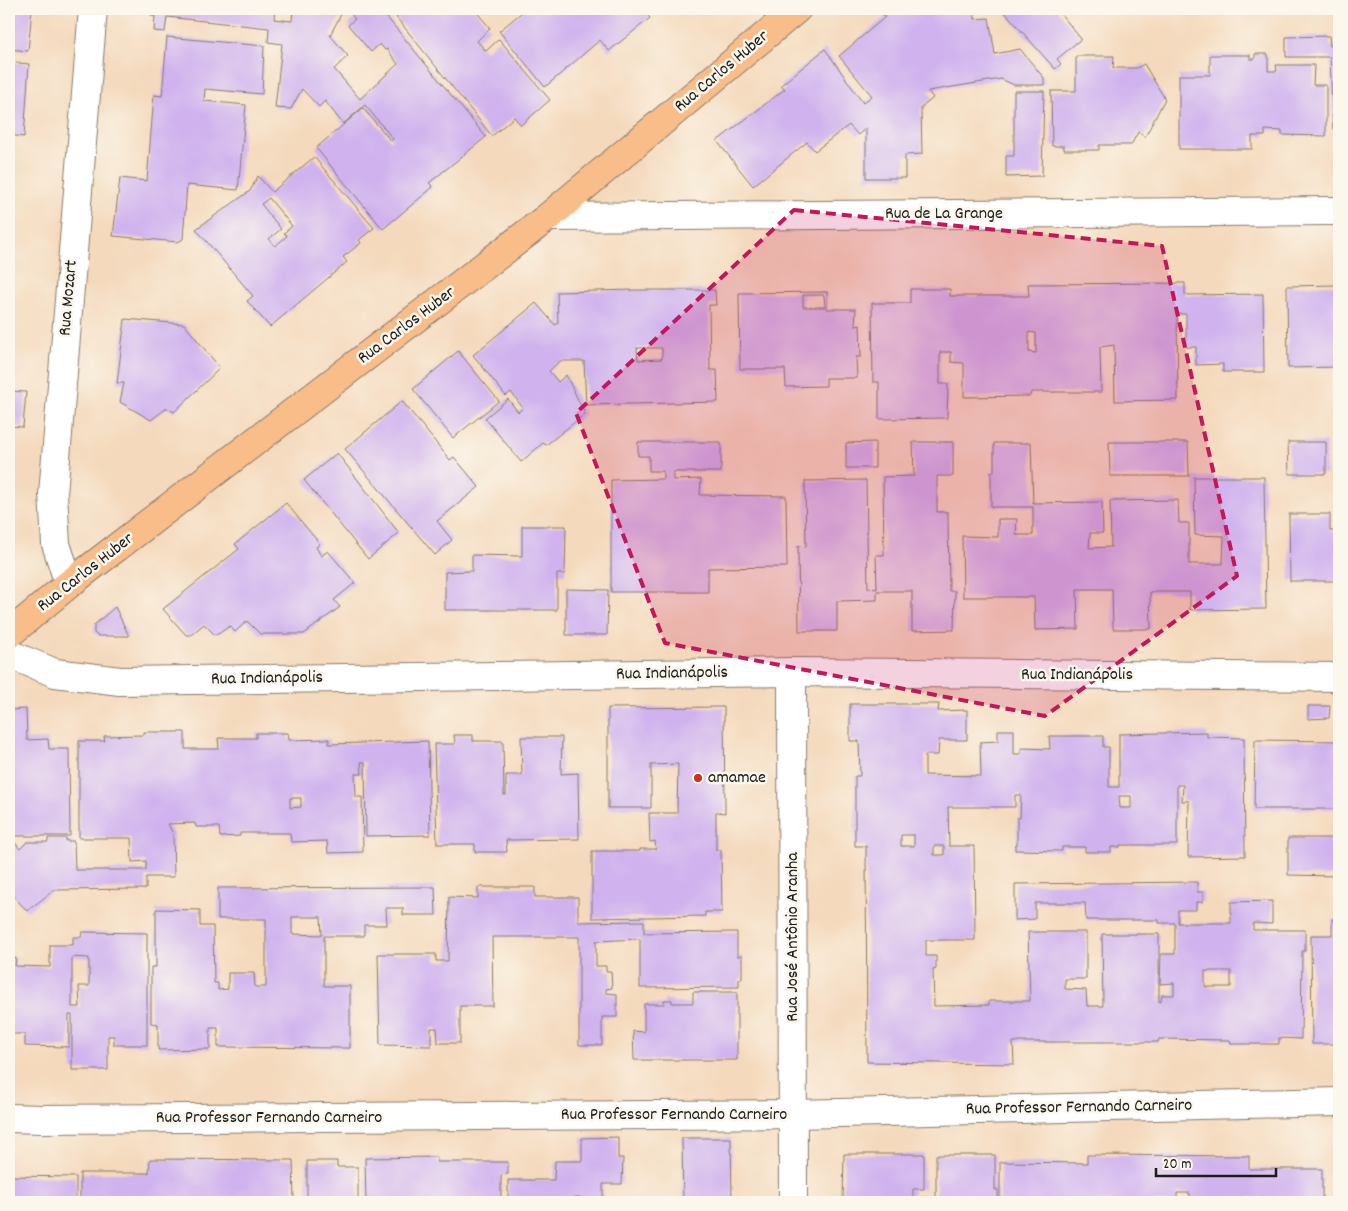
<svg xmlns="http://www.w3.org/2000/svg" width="1348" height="1211" viewBox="0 0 1348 1211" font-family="Dekko,sans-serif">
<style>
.building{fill:#d0b3ee;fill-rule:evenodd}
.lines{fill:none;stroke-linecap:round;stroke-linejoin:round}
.minor-casing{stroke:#887a6c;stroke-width:30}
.major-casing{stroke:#887a6c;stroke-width:30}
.minor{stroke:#fff;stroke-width:28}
.major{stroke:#f8bd89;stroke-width:28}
.marked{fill:#c2185b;fill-opacity:0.2;stroke:#c2185b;stroke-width:4;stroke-dasharray:10 6;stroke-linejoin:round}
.poi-dot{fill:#c8321e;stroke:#fbf7ec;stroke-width:2}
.labels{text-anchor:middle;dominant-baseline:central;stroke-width:5;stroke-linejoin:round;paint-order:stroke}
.street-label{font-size:18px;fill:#1c1c1c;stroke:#fbf7ec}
.poi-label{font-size:18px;fill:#1c1c1c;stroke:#fbf7ec;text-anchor:start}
</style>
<rect width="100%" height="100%" fill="#fbf7ec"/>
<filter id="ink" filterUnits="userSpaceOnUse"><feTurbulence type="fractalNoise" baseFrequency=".02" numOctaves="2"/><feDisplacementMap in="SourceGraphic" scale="10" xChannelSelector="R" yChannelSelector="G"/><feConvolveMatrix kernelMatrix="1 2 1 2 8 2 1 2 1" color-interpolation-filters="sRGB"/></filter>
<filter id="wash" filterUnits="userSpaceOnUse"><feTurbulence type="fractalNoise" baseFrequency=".0096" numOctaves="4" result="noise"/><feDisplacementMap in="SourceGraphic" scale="20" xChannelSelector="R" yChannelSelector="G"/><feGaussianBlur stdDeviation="1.12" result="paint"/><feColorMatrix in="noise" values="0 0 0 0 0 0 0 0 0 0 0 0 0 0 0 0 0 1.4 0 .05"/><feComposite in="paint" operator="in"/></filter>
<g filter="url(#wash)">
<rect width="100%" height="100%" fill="#f4d9bc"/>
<g id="blocks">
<path class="building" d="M9,9H32L28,51L9,49Z
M152,9H275L274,19L292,21L293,9H344L330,35L348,56L334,69L360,99L398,64L387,49L385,50L380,44L371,52L348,25L355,19L347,9H380L486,137L429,183L433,187L383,229L316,148L363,108L391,141L393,139L365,105L343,124L325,101L319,107L302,89L291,109L275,108L282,44L268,42L269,28L167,17L165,32L154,31L155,16H151Z
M406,9H474L490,28L477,41L486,51L499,39L550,100L521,125L514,117L492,136L396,17Z
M526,9H642L650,18L609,51L600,40L545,87L499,31Z
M878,9H973L975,19L989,18L995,54L1020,49L1044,78V85H1014L1001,79L928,91L933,98L921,108L922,154L905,155V178H866V128L858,135L849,125L815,151L807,142L753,186L717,141L785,89L781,85L825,49L863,103L872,96L839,56L885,17Z
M1002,9H1057L1081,39L1057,59L1061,64L1055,69Z
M1329,36L1330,46H1339V128L1333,129L1330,57H1286V37Z
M167,37L264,46L262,94L205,89L204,101L246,105L238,190L187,185L183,239L178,242L113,236L120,178L147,181L154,95L162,96Z
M1255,54H1268V71H1277L1276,65H1314L1313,85H1326V136L1282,135V131L1265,130V136H1252V149H1179V75H1210V55H1250V59H1255Z
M1076,56H1114L1113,68H1137L1144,64L1165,99L1145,137L1138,132L1131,145H1099V150H1064V146H1052L1051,91H1076Z
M9,62L29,64L24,137L9,135Z
M1014,91H1044L1042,176L1006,177V156H1014Z
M314,157L374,228L359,240L361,243L343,257L347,262L270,327L247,301L253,296L196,229L250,191L258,176L272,192ZM269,198L292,226L284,233L287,236L275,246L269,239L281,229L261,204Z
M1185,283V295L1263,294L1264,372H1223V364L1196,365V347H1186V314H1177L1178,400L1115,401L1114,345L1100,347L1101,392H1031L1030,396L964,397V363L951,362V352H940V384H948L947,418L879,419V382H873L872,303H910V289H950V296H1029L1028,284ZM1029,332L1036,333V353L1029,352Z
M1339,285V367L1288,368L1287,286Z
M636,290H715L716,305H709L710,370H717L718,402L586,405L584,361H560L549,371L558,382L566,375L585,414L546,445L543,443L521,462L485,418L508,399L518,412L523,408L511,392L506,396L473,355L536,303L555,325L558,323L557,292ZM637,348H662V359L638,360Z
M827,292V309H856L855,326L860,325L861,357H856L857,378H826V386L786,387L785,369H740L739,293ZM803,295H824L825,307H803Z
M125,319L184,324L220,368L174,412L167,408L151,420L120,402L124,383H117Z
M458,351L499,401L453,438L413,389Z
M9,391L26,392L23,427L9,426Z
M402,401L450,460L454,457L479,487L437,521L452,540L435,555L345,449Z
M638,442H721V472H673V480L701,479L700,495L786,496L787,567L708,568V592H611V480L663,479V471H649V456H638Z
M875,442V468H846V443Z
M913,442H953V476H937V512H948L949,591H955L954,630L912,631V591H877V600L837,601V631H799L798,546L806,547L805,481L866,480L868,588L877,589L876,555H884L883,477L914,476Z
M1109,442H1188L1189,476H1110Z
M1288,442H1326V474H1289Z
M994,443H1031L1033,503L1102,502L1103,533H1090L1089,548L1111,547L1110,501L1178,500L1179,523H1189V564H1223L1224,536L1195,535L1194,477H1264L1266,609L1190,610V592H1150L1151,629H1113L1112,589H1077L1078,629L1035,630L1034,597H963L962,536L998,537V519H1017L1016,535H1033V507H991V472H994Z
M337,453L399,533L368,559L304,480Z
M286,503L320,544L316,547L321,556L328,551L355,583L334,600L340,607L304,634H260L247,621L235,632L230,626L218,634H214L204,624L191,635H186L163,609L239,549L235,544Z
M1289,514H1330V531H1339V581H1290Z
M522,526H566L565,574H557V610H445V572L472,571V555L522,556Z
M566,589L608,590L607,635H566Z
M115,607L129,636H98L94,633V625Z
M850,704H939L938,711L967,710V740H939L938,755H925V775L981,776L980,742L998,741V730H1014V754H1021V748L1050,749L1049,736H1103V747H1109V787H1119V734L1207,732V737L1244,738L1245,856L1188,857L1189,801H1182L1183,785H1177V845H1120V847H1111V852H1085V847H1062V851L1015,850V845H1017V818H1020L1021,795H1015V807H948L949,846H974L975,940H926V956H936V969L933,970L934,1006L989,1005V1001H1030L1028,932H1086V979H1065V989L1086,990L1087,1006H1103L1102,934H1159V1002H1161L1162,995H1174V983L1160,984L1161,954H1175V923H1159V920H1086L1085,903H1035V919L1015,920V884L1197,882V892H1203V902H1196V910H1178V923H1231V902L1272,901V924L1253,923V930H1305V951H1302L1301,1039L1279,1038V1044H1231L1230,1040L1159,1039L1158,1042H1013L1014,1064L867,1062L866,846H855V776H860L859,741H850ZM1119,796H1131V808H1120ZM901,835H914V846H901ZM934,846H944V855H934ZM1205,971H1231V987H1205Z
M1308,706H1330L1329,718L1308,719Z
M724,707L725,813L716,812V850H721L722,912H705V916L592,918V851H640V849H656L655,841L650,842L649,813H677L678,764L651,765V808H608V708Z
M26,709L27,740L48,739L49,749H69L70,836H14L13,790H9V710Z
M144,732H185V749H219L218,738H256V733H288L289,740L329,739V744L428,741L430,835L366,836L365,762H361L362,774H355L356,797H362L363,852L328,853L327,841L291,842L290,833H240V836L220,837L219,827H196L195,823L168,824L173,834L174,877H146V889L54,890L27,911L9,891V835L20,849L27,842H48V838H66V841H74L75,870H146V861L132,862L131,838H79V741H105L104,736L144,735ZM290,798H301V807L290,808Z
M454,735H473V741H503L504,795H506V775H522L521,737H562L561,774L578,773L579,839L506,840L507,852H475V844H437L434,744H455Z
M1255,740L1339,741V883H1336L1337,876L1288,875V838H1337V809H1254Z
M435,887L436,915H403V908H386L387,925H364V936H324V986H350V1048L218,1047V1028H210V1049L158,1050V1024L151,1023V967H156V909L200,910V926H213L214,983H218V990L228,989V973H254L255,987H266V919H218V888ZM292,917H321L322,935L292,934Z
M478,887H535V897H578V922L644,921V933L737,932V956H742V979H739V987L640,988V939L596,941V966H606V971H611L612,988L606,989V993L617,994V1017H602V1045H579V937H492L493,1006H460V1043H438L437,1028H431V1046L380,1045L378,954H436V961H448L449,897L478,898Z
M1332,919H1339V1044H1312L1311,935H1332Z
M82,932L147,933V1045H114V1036H108V1070H72V1015H69V1047L25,1046V1034H9V958H16L15,966L50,967V945H73V937H81ZM72,957L89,958V986H79L80,1007H72Z
M693,992H737V1060H634L633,1031L644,1032V1004H664V1000H672V1003H693Z
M618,1137V1158H623L622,1184H603V1202H582V1198H574V1200L556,1199V1202H508V1180H554L555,1161H582V1138Z
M682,1138H731L732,1202H683Z
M844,1154H924V1189H913V1202H843Z
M936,1155H995V1190H998V1202H936Z
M1087,1155L1249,1156V1169H1322V1200H1339V1202H1263V1197H1249V1202H1190V1193H1177V1202H1000V1162L1087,1163Z
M437,1157V1162H508V1174L501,1175V1202L366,1201L365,1158Z
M150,1159L293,1160L294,1202H80V1173H149Z
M307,1161H337V1167H358V1202H307Z
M9,1176L76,1177V1202H9Z"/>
</g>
</g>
<g filter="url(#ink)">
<use href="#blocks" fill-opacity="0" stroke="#887a6c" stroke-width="1"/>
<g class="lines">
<g class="minor-casing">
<path id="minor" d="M548,217L1339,211
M69,584L56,544L53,494L93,9
M9,654L55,673L120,681L792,672L1339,677
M792,672L793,1202
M9,1118L40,1119L793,1114L1339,1102"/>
</g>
<g class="major-casing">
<path id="major" d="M9,634L69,584L548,217L797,9"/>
</g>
<use href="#minor" class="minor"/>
<use href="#major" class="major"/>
</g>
</g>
<path class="marked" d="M794,210L1162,246L1237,576L1045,716L665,643L576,413Z"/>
<circle class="poi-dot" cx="698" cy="778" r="5"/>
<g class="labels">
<g class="street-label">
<text transform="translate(722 72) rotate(-40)">Rua Carlos Huber</text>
<text x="944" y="214">Rua de La Grange</text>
<text transform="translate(69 298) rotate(-85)">Rua Mozart</text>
<text transform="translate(407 326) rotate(-37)">Rua Carlos Huber</text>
<text transform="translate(86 573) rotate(-38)">Rua Carlos Huber</text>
<text transform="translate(672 674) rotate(-1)">Rua Indianápolis</text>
<text x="1077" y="675">Rua Indianápolis</text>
<text transform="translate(267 679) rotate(-1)">Rua Indianápolis</text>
<text transform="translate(793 937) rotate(-90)">Rua José Antônio Aranha</text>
<text transform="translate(1079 1108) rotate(-1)">Rua Professor Fernando Carneiro</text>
<text x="674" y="1115">Rua Professor Fernando Carneiro</text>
<text x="269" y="1118">Rua Professor Fernando Carneiro</text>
</g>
<g class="poi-label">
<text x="708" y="778">amamae</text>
</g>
</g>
<rect width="1348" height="1211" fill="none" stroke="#fbf7ec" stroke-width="30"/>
<path d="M1156 1168v8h120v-8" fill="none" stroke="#1c1c1c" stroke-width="2.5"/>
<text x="1163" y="1168" font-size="15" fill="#1c1c1c" stroke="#fbf7ec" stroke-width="4" paint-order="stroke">20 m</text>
</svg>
